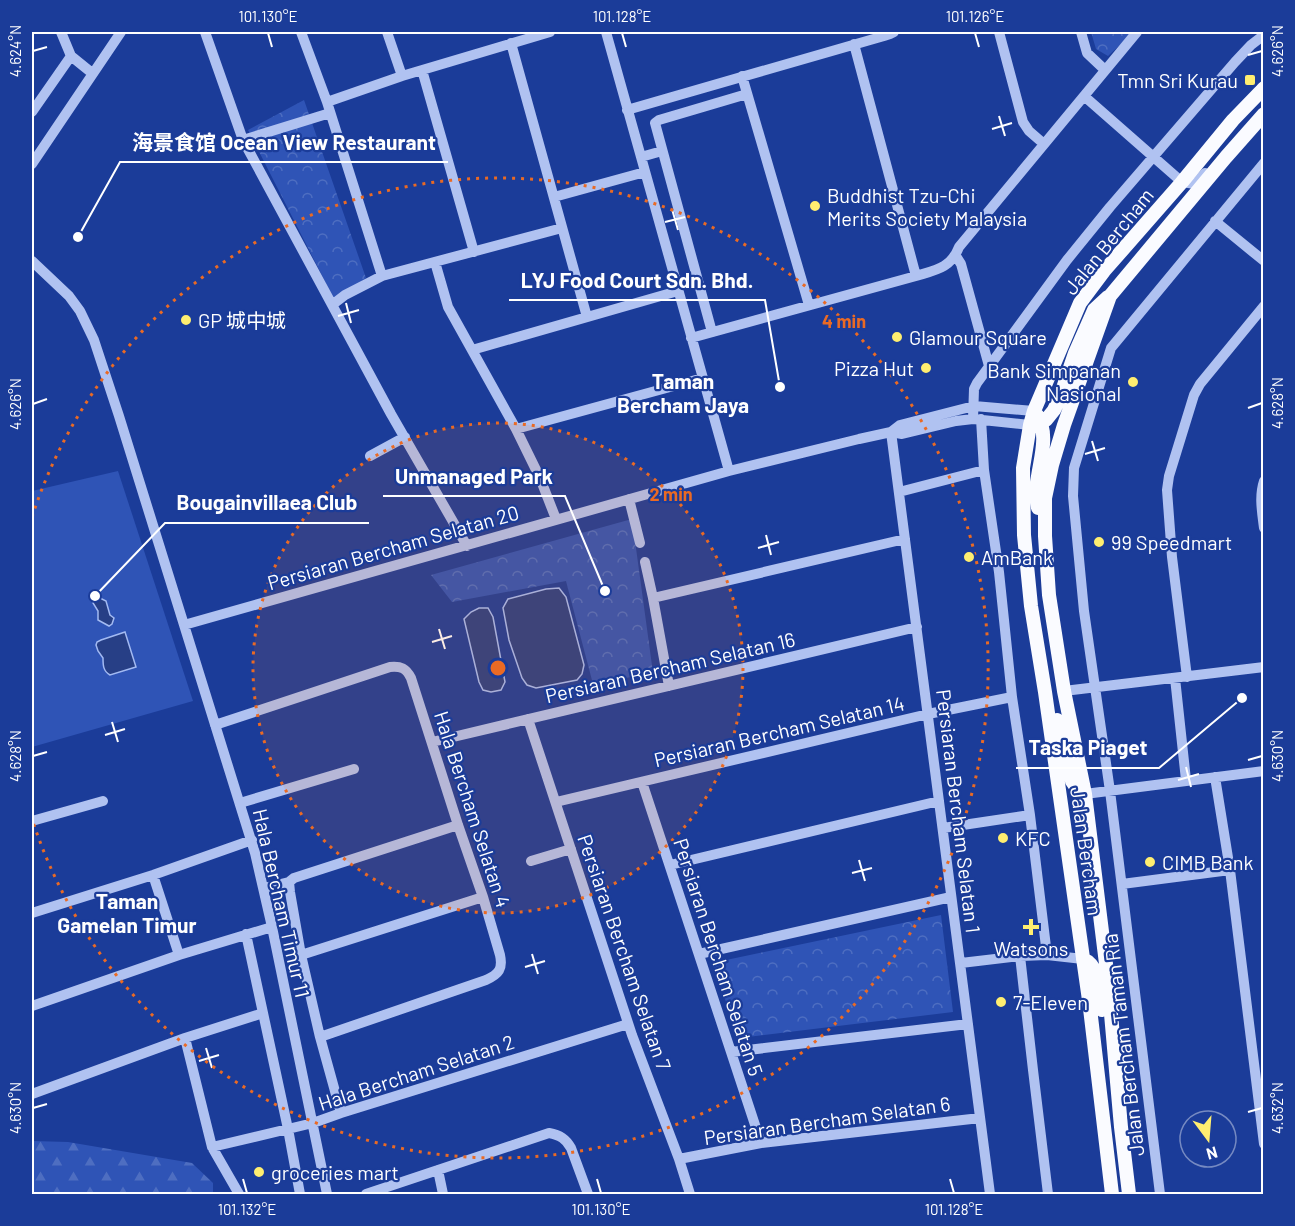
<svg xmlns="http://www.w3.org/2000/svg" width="1295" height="1226" viewBox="0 0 1295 1226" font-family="Barlow,'Noto Sans SC',sans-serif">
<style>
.grass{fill:#2f54b6}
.forest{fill:url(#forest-firs)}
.park{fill:url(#park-crowns)}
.water{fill:#273f86;stroke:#a3baf2;stroke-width:1.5}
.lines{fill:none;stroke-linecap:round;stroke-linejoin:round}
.minor{stroke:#b0c2f1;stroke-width:10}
.major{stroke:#fafbff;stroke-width:14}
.ticks{fill:none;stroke:#fff;stroke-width:2}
.ring{fill:none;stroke:#ea6a24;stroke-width:3;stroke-dasharray:3 6}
.poi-dot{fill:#ffee70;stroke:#1b3c99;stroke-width:2}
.labels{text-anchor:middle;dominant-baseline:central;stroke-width:4.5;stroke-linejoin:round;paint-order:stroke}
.poi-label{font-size:20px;fill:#fff;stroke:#1b3c99;text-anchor:start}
.street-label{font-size:20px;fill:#fff;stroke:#1b3c99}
.neighbourhood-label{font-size:21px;font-weight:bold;fill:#fff;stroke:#1b3c99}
.centre{fill:#ea6a24;stroke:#1b3c99;stroke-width:3}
.ring-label{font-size:18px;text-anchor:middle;font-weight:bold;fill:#ea6a24;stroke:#1b3c99;stroke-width:4.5;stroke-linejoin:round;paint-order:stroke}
.leader{fill:none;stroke:#fff;stroke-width:2}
.callout-dot{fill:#fff;stroke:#1b3c99;stroke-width:2}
.callout-label{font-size:21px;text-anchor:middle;font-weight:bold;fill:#fff;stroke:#1b3c99;stroke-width:4.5;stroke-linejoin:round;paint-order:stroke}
.neatline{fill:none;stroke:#fff;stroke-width:2}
.ticks-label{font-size:15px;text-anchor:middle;fill:#fff}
</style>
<defs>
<pattern id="forest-firs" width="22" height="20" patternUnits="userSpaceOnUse" patternTransform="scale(1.5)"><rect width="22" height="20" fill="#2f54b6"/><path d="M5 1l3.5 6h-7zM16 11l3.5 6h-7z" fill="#4e6ec1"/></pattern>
<pattern id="park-crowns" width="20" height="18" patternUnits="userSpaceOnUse" patternTransform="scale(1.5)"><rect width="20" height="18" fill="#2f54b6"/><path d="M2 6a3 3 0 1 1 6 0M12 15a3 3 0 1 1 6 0" fill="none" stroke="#4e6ec1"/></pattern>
</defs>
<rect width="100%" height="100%" fill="#1b3c99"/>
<path class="grass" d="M118,471L193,701L32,747V491Z"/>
<path class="forest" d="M32,1141L68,1142L192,1163L213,1183V1194H32Z"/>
<path class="park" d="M1091,32H1134L1108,56L1096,49Z
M304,100L366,278L335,301L248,130Z
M632,519L653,673L593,684L566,581L452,602L431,575Z
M941,915L953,1012L739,1038L712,963Z"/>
<path class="water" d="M559,588L566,597L584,665L582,674L577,680L536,688L527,685L522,678L509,640L503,608L508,599L546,589Z
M95,597H98L106,601L110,615L114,618L112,624L109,626L98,620V611L93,603Z
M479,608H488L493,617L505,682L501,690L491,692L483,690L479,682L464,619L471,612Z
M125,632L136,667L110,675C103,671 103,665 103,658L98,651L96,645L97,642L101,640Z"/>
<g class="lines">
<path class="minor" d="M61,32L71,56L92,73
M205,32L243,140L391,414L467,546
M301,32L327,102L382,276
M387,32L402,76
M606,32L729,471
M999,32L1023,122L1029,131L1044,144
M1081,32L1087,53L1105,70
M511,43L587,317
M854,44L916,276
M422,70L474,252
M742,76L809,305
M1084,96L1182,182L1195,184L1205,173
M327,102L402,76L550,32
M627,110L884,36L890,34L894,32
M32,112L71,56
M243,140L330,113
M641,157L662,151
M32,164L121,32
M554,197L645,172
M1215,221L1264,261
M956,256L961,264L989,366
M32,261L69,296L80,311L94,340L119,416L255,853L272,927L327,1194
M435,262L448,307L516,429L540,478L556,519
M332,305L345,295L382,276L562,228
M712,332L655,123L659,120L747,94
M691,338L916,276C936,270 951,268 959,247L1137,32
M472,350L678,291
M973,419L974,389L977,383L1067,260L1110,207L1235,62L1251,45L1264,35
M981,419L984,470L999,572L1012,697L1030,815L1047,955
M516,429L703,378
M891,432L990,1194
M891,432L900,425L974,406L1034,411
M370,456L405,437
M1264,481C1259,496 1262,512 1264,528
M899,492L984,470
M629,499L640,543
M645,562L653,598
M184,625L729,471L859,439L891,432L902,434L956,421L973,419L1030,425
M1187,677L1172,557L1167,490L1169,476L1194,395L1200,384L1264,306
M1175,678L1186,780
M669,686L653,598L905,539
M1064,691L1264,667
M528,719L632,1035L679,1159L690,1194
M215,725L390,667C401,666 406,668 411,678L458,825L483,897L500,955C503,969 499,974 486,980L320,1037
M432,742L917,627
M1215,777L1230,870L1264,1144
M642,782L761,1143
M1085,794L1264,771
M556,802L928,714L1012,697
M240,803L354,769
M32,821L103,801
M943,828L1030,815
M531,861L571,849
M670,865L939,801
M153,875L179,955
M1122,884L1230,870
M264,888L289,882
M32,913L153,875L252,840
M246,934L288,1129L300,1194
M699,954L951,897
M301,955L483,897
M1020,956L1033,1070L1048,1194
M961,963L1020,956L1047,955L1083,959
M32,1006L179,955L272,927
M185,1038L212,1147L239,1194
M731,1052L968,1024
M32,1094L185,1038L263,1013
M341,1113L320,1037L301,955L290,892L289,882L294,878L458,825
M212,1147L313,1123L341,1113L628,1024
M679,1159L761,1143L980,1118
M438,1170L443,1194
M366,1194L549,1133C560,1135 566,1139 571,1148L588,1194
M1160,1194L1110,791L1084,611L1073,496L1074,468L1111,348L1264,163"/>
<path class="major" d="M1037,415C1050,435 1039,462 1037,484C1037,492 1037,500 1038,508
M1030,425L1035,424L1046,420L1054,410L1060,397L1075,353L1094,310L1108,297
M1057,720L1072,781L1078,790L1085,794
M1083,959C1101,966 1100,993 1102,1010
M1112,1194L1089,1000L1045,692L1031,606L1024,535L1023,468L1030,425L1034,411L1080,303L1104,271L1182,182L1233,120L1264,88
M1129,1194L1121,1127L1108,980L1085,794L1064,691L1049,595L1045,536V498L1052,465L1064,425L1110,296L1226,157L1264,114"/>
</g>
<path class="ticks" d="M268,33L272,47M622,33L626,47M975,33L979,47M33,51L47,47M1248,55L1262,51M999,116L1005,136M992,129L1012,123M672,209L678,230M665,222L685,217M346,303L351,323M338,316L359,310M33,404L47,399M1248,408L1262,403M1092,441L1098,461M1085,454L1105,448M766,535L771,555M758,548L779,542M439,629L445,649M432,642L452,636M112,722L118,742M105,735L125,729M33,756L47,752M1248,760L1262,756M1186,767L1191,787M1178,780L1199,774M859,860L865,881M852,873L872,868M532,954L538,974M525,967L545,961M206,1048L212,1068M199,1061L219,1055M33,1108L47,1104M1248,1112L1262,1108M243,1179L247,1193M597,1179L601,1193M950,1179L954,1193"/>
<circle cx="498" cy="668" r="245" fill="#ea6a24" fill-opacity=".12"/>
<g class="ring">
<circle cx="498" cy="668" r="245"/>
<path d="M32 517A490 490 0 1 1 32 819"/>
</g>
<g class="poi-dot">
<rect x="1244" y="74" width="12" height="12" rx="3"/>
<circle cx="815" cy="206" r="6"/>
<circle cx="186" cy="320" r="6"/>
<circle cx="897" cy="337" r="6"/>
<circle cx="926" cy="368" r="6"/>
<circle cx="1133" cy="382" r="6"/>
<circle cx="1099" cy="542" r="6"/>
<circle cx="969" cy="557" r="6"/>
<circle cx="1003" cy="838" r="6"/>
<circle cx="1150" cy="862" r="6"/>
<path d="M1028 918h6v6h6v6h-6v6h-6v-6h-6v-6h6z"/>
<circle cx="1001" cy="1002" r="6"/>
<circle cx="259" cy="1172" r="6"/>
</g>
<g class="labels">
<g class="poi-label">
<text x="1238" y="80" text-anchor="end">Tmn Sri Kurau</text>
<text x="827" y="195">Buddhist Tzu-Chi<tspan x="827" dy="23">Merits Society Malaysia</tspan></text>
<text x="198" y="320">GP 城中城</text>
<text x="909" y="337">Glamour Square</text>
<text x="914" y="368" text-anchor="end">Pizza Hut</text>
<text x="1121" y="370" text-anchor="end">Bank Simpanan<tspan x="1121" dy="23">Nasional</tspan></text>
<text x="1111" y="542">99 Speedmart</text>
<text x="981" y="557">AmBank</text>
<text x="1015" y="838">KFC</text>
<text x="1162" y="862">CIMB Bank</text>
<text x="1031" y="948" text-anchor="middle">Watsons</text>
<text x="1013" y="1002">7-Eleven</text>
<text x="271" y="1172">groceries mart</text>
</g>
<g class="street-label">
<text transform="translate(1108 241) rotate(-51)">Jalan Bercham</text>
<text transform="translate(393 547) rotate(-16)">Persiaran Bercham Selatan 20</text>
<text transform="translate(670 667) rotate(-13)">Persiaran Bercham Selatan 16</text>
<text transform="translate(779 731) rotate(-13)">Persiaran Bercham Selatan 14</text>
<text transform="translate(473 809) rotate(72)">Hala Bercham Selatan 4</text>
<text transform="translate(959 811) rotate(83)">Persiaran Bercham Selatan 1</text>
<text transform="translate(1087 851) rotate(82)">Jalan Bercham</text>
<text transform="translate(282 903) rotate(77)">Hala Bercham Timur 11</text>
<text transform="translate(625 952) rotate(71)">Persiaran Bercham Selatan 7</text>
<text transform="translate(719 957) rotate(72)">Persiaran Bercham Selatan 5</text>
<text transform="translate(1123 1045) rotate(-97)">Jalan Bercham Taman Ria</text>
<text transform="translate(416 1072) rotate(-18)">Hala Bercham Selatan 2</text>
<text transform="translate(827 1120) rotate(-8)">Persiaran Bercham Selatan 6</text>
</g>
<g class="neighbourhood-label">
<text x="683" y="380">Taman<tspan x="683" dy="24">Bercham Jaya</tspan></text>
<text x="127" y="900">Taman<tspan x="127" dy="24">Gamelan Timur</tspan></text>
</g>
</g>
<circle cx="498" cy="668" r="9" class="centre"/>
<g class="ring-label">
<text x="844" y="328">4 min</text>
<text x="671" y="501">2 min</text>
</g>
<path class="leader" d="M78 237L120 162H448M780 387L765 300H509M605 591L565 496H383M95 596L165 523H369M1242 698L1159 768H1016"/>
<g class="callout-dot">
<circle cx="78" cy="237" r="6"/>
<circle cx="780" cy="387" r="6"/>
<circle cx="605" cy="591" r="6"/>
<circle cx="95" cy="596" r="6"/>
<circle cx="1242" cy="698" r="6"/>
</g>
<g class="callout-label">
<text x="284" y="150">海景食馆 Ocean View Restaurant</text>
<text x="637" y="288">LYJ Food Court Sdn. Bhd.</text>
<text x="474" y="484">Unmanaged Park</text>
<text x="267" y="510">Bougainvillaea Club</text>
<text x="1088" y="755">Taska Piaget</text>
</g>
<rect width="1295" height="1226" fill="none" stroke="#1b3c99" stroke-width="66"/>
<g transform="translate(1208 1139) rotate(164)"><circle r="28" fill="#1b3c99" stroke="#768ac2" stroke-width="1.5"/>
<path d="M0-4.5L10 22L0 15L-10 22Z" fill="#ffee70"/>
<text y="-9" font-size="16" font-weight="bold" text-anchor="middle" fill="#ffffff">N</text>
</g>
<rect x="33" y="33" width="1229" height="1160" class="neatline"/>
<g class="ticks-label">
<text x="268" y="22">101.130°E</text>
<text x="622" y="22">101.128°E</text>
<text x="975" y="22">101.126°E</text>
<text transform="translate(1278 51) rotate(-90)" y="5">4.626°N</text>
<text transform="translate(16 51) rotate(-90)" y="5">4.624°N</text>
<text transform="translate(1278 403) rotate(-90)" y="5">4.628°N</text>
<text transform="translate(16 404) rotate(-90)" y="5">4.626°N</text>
<text transform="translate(1278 756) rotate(-90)" y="5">4.630°N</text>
<text transform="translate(16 756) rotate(-90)" y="5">4.628°N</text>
<text transform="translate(1278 1108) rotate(-90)" y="5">4.632°N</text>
<text transform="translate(16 1108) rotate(-90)" y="5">4.630°N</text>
<text x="247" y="1215">101.132°E</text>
<text x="601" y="1215">101.130°E</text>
<text x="954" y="1215">101.128°E</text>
</g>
</svg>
